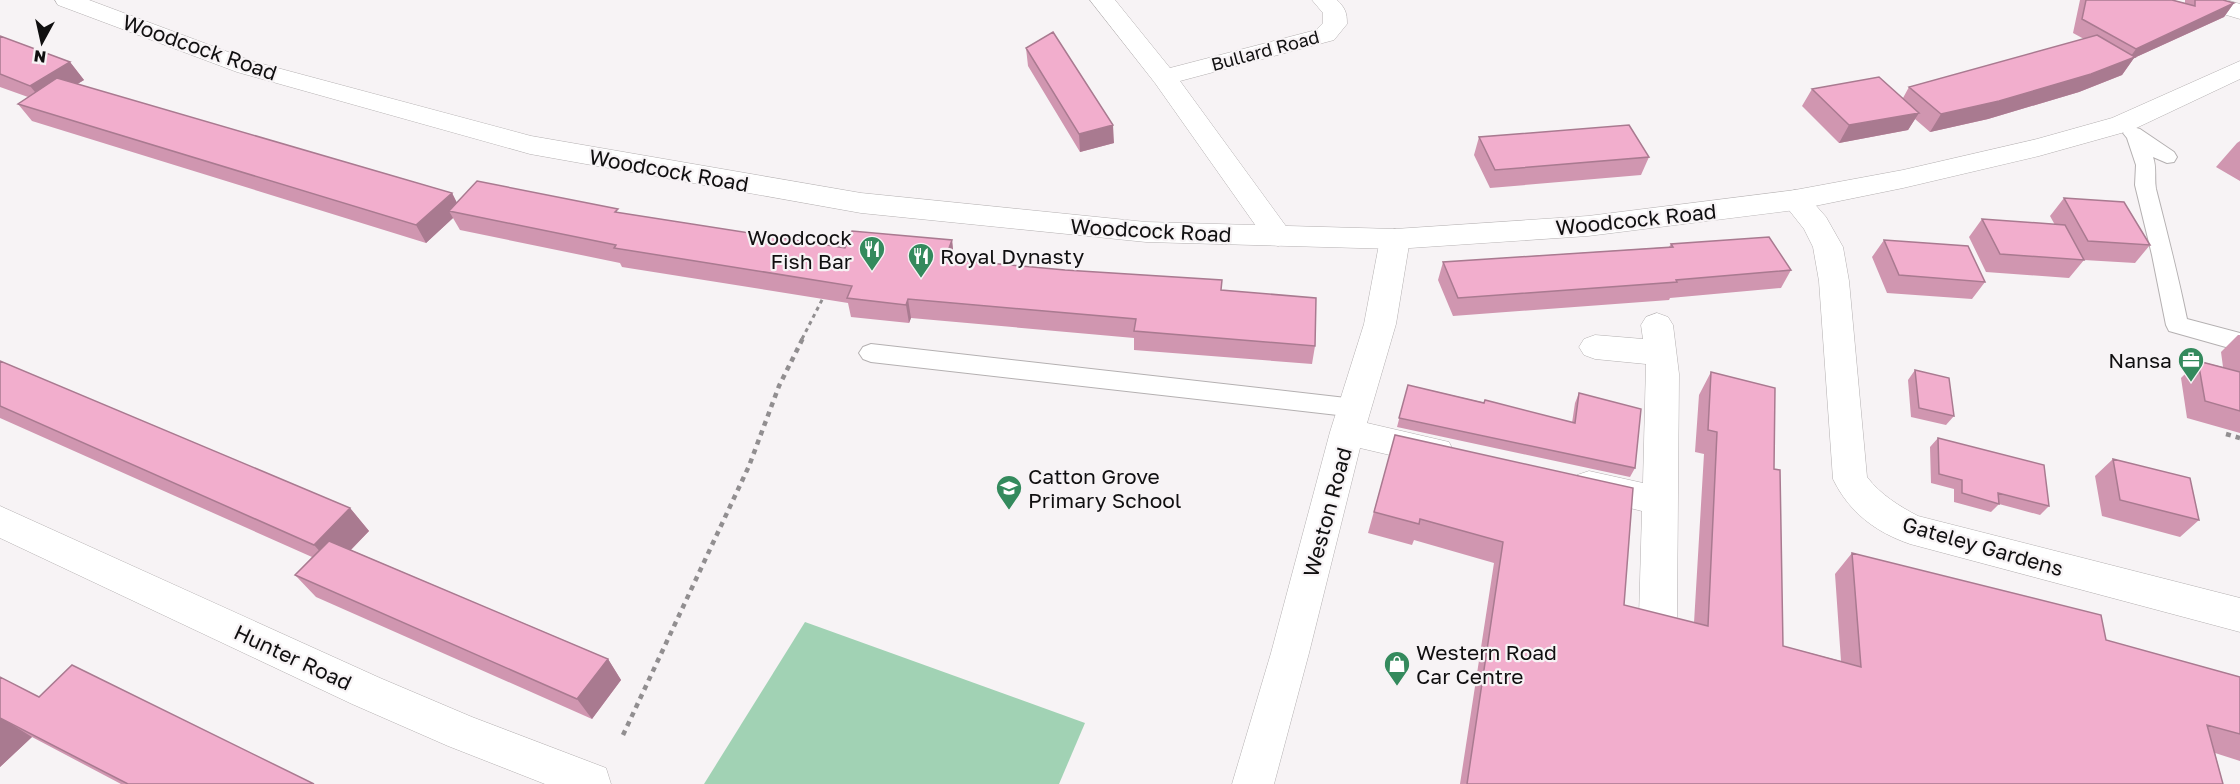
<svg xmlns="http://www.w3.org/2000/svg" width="2240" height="784" viewBox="0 0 2240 784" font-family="'Golos Text',sans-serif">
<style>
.green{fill:#a1d2b4}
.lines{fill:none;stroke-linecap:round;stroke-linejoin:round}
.service-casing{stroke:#b4b0b1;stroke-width:2}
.minor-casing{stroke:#b4b0b1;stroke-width:1}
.tertiary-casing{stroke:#b4b0b1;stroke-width:1}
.path-far1{stroke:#918e90;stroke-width:3;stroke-dasharray:4 4;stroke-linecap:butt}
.path{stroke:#918e90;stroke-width:4.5;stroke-dasharray:5 5;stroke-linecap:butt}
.service{fill:#fff;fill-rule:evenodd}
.minor{fill:#fff;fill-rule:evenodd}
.tertiary{fill:#fff;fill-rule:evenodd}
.wall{fill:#d096b0}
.shaded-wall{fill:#a97a90}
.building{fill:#f2aecd;stroke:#a97a90;stroke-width:1.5}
.labels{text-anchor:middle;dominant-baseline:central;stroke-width:4.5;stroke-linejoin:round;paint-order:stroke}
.far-street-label{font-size:18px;fill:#100f10;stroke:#f7f3f5}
.street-label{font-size:21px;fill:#100f10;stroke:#f7f3f5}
.poi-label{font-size:21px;fill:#100f10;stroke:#f7f3f5;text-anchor:start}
</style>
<rect width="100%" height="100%" fill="#f7f3f5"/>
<path class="green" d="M805,622L1085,723L1059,784H704Z"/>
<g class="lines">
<g class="service-casing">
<path id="service" d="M2133,127L2140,129L2174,152L2177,157L2174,162L2167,163L2153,157C2157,168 2154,178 2156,189C2167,232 2178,275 2187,319L2240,333V351L2169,331L2166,325L2152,255L2135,185L2136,165L2127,138L2123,133L2126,129Z
M871,344L1355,399L1364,401L1367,408L1364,415L1355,417L871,362L863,359L859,353L863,347Z"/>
</g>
<g class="minor-casing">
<path id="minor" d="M1090,0H1115L1170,68L1316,30L1323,23V13L1312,0H1337C1345,8 1347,12 1347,24L1334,40L1180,81L1288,229L1293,236L1288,243L1278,246L1268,243L1155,83Z
M2190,0H2227L2240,4V19L2193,5Z
M1795,190L1805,193L1826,217L1843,247L1849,281L1867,477C1881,495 1899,506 1918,516L2240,598V632L1910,544C1875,532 1849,512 1833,479L1819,281L1813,247L1804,229L1781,200L1785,193Z
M1395,229L1405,232L1410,239L1396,324L1367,423L1449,442L1454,452L1449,462L1437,466L1360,448L1309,653L1274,784H1232L1271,653L1330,432L1364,324L1380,239L1385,232Z
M1657,313L1668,317L1673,325L1679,374L1677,617L1671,629L1658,634L1645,629L1639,617L1642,511L1577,495L1571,485L1577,475L1589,471L1643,483L1646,364L1595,359L1584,355L1579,347L1584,339L1595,335L1643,339L1641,325L1646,317Z
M0,506L380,678L472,717L606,768L611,784H545L448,746L352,704L0,538Z"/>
</g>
<g class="tertiary-casing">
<path id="tertiary" d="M55,0H89L255,62L531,136L861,193L1146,222L1395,229L1588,216L1795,190L1903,170L2037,139L2112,118L2240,61V79L2132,130L2039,156L1903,188L1795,210L1588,236L1395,249L1146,242L861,213L530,154L237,72L58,5Z"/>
</g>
<path class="path-far1" d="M844,250L849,235
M802,339L824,296"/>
<path class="path" d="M2226,434L2240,438
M623,735L749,466L779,386L803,338"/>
<use href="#service" class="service"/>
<use href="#minor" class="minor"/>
<use href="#tertiary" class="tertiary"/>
</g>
<path class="wall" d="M2080,0H2172L2185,3V0H2223L2234,3L2224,17L2134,58L2122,75L2079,92L1988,119L1930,132L1915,119L1908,130L1839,143L1802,106L1812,89L1903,98L1909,87L2084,39L2073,33Z
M0,36L70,62L84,80L77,84L452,193L457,203L620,213L845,248L952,240L954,260L1221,290L1315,346L1312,364L1134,350V338L911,318L909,323L851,317L848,303L622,267L620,263L460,230L453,218L426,243L32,121L18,104L28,97L0,87Z
M1026,48L1114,143L1080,152L1028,66Z
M1479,137L1649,157L1641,175L1490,188L1474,155Z
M2240,141V181L2216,167L2237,143Z
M2064,198L2150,245L2135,263L2084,260L2069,278L1986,272L1969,237L1982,219L2055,225L2050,216Z
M1884,240L1985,282L1972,299L1887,293L1872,257Z
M1671,244L1791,270L1781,288L1670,298L1669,300L1453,316L1438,280L1443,262L1669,247Z
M2238,335H2240V433L2187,418L2181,378L2198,361L2223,367L2221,352Z
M0,361L350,508L369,531L351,550L608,659L621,680L592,719L316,597L295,575L312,557L0,418Z
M1915,370L1954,416L1946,425L1911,417L1908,380Z
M1711,372L1774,469L1783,646L1841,661L1835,574L1852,553L2106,640L2240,677V761L2215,753L2223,784H1460L1494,563L1414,540L1412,545L1368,533L1395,435L1624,605L1694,623L1704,454L1695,452L1699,395Z
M1408,385L1572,423L1575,403L1579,393L1635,468L1630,477L1397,427Z
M1938,438L2049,506L2040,515L1999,504L1991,512L1954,502V489L1931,483L1930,447Z
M2113,459L2199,520L2180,537L2102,516L2095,476Z
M0,677L39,697L314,784H121L32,737L0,767Z"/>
<path class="shaded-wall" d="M2234,3L2224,17L2134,58L2122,75L2079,92L1988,119L1930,132L1941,114L2128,60L2136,49Z
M70,62L84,80L45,104L30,86Z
M1919,113L1908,130L1839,143L1849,125Z
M1113,125L1114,143L1080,152L1079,134Z
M452,193L461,211H449L453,218L426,243L416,225Z
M952,240L954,259L948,278L945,259Z
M908,299L911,318L909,323L906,305Z
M350,508L369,531L334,567L314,545Z
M608,659L621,680L592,719L577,699Z
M0,717L32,737L0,767Z"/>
<path class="building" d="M2086,0H2172L2195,6V0H2223L2234,3L2136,49L2082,19Z
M1053,32L1113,125L1079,134L1026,48Z
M2097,35L2135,57L2091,74L1999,101L1941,114L1909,87Z
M0,36L70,62L30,86L0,74Z
M1879,77L1919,113L1849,125L1812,89Z
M57,78L452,193L416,225L18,104Z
M1629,125L1649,157L1495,170L1479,137Z
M477,181L618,209L615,212L845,248L852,231L952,240L945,259L1065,270L1222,280L1221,290L1316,298L1315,346L1134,331L1136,319L908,299L906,305L847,298L852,286L614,248L616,245L449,211Z
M2064,198L2124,202L2150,245L2088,241Z
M1982,219L2065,225L2084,260L2000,254Z
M1769,237L1791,270L1676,280L1677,282L1458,298L1443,262L1673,247L1671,244Z
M1884,240L1968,246L1985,282L1899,275Z
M0,361L350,508L314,545L0,406Z
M2198,361L2240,372V411L2205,401Z
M1915,370L1949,378L1954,416L1919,408Z
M1711,372L1775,388L1774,469L1780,470L1783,646L1861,667L1852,553L2101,615L2106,640L2240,677V734L2207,725L2223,784H1467L1503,542L1420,519L1419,524L1374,512L1395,435L1633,488L1624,605L1708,626L1717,432L1708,430Z
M1408,385L1484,403L1485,400L1575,423L1579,393L1641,409L1635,468L1399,418Z
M1938,438L2044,465L2049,506L1998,493L1999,504L1962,493V480L1939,474Z
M2113,459L2190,478L2199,520L2120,500Z
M329,541L608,659L577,699L295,575Z
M72,665L314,784H128L0,718V677L39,697Z"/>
<defs>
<g id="restaurant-pin" transform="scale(1.35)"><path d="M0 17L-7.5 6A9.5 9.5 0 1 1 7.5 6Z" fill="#348a5d" stroke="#f7f3f5"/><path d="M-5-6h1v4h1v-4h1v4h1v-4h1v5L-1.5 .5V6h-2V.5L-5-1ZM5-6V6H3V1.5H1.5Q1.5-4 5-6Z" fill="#fff"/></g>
<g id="office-pin" transform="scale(1.35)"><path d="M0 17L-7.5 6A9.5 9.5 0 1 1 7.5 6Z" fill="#348a5d" stroke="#f7f3f5"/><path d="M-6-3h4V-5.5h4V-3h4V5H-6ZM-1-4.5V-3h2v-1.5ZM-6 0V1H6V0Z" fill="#fff"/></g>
<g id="school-pin" transform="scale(1.35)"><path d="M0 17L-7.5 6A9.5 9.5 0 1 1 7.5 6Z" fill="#348a5d" stroke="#f7f3f5"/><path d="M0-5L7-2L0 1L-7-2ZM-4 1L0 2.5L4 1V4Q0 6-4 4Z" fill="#fff"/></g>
<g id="shop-pin" transform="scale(1.35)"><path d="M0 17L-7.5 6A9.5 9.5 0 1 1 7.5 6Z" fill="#348a5d" stroke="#f7f3f5"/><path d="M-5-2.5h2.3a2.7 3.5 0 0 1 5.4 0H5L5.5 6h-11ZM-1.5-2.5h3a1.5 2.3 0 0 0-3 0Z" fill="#fff"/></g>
</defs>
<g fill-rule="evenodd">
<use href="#restaurant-pin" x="872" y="249"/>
<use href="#restaurant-pin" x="921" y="256"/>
<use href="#office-pin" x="2191" y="360"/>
<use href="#school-pin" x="1009" y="488"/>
<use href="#shop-pin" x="1397" y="664"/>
</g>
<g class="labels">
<g class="far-street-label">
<text transform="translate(1265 50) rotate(-15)">Bullard Road</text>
</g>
<g class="street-label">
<text transform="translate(200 47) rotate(19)">Woodcock Road</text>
<text transform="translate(669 170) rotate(10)">Woodcock Road</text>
<text transform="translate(1636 219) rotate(-6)">Woodcock Road</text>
<text transform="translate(1151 230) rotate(3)">Woodcock Road</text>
<text transform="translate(1327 512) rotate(-75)">Weston Road</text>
<text transform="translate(1983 546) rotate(16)">Gateley Gardens</text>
<text transform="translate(293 657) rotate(25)">Hunter Road</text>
</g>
<g class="poi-label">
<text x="852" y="237" text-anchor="end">Woodcock<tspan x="852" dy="24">Fish Bar</tspan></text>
<text x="940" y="256">Royal Dynasty</text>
<text x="2172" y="360" text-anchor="end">Nansa</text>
<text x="1028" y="476">Catton Grove<tspan x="1028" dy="24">Primary School</tspan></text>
<text x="1416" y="652">Western Road<tspan x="1416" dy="24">Car Centre</tspan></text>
</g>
</g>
<g transform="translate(42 42) rotate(188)" stroke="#f7f3f5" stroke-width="4.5" paint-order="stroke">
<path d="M0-4.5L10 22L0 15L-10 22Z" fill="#100f10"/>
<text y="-9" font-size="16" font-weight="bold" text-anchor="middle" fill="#100f10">N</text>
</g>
</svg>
